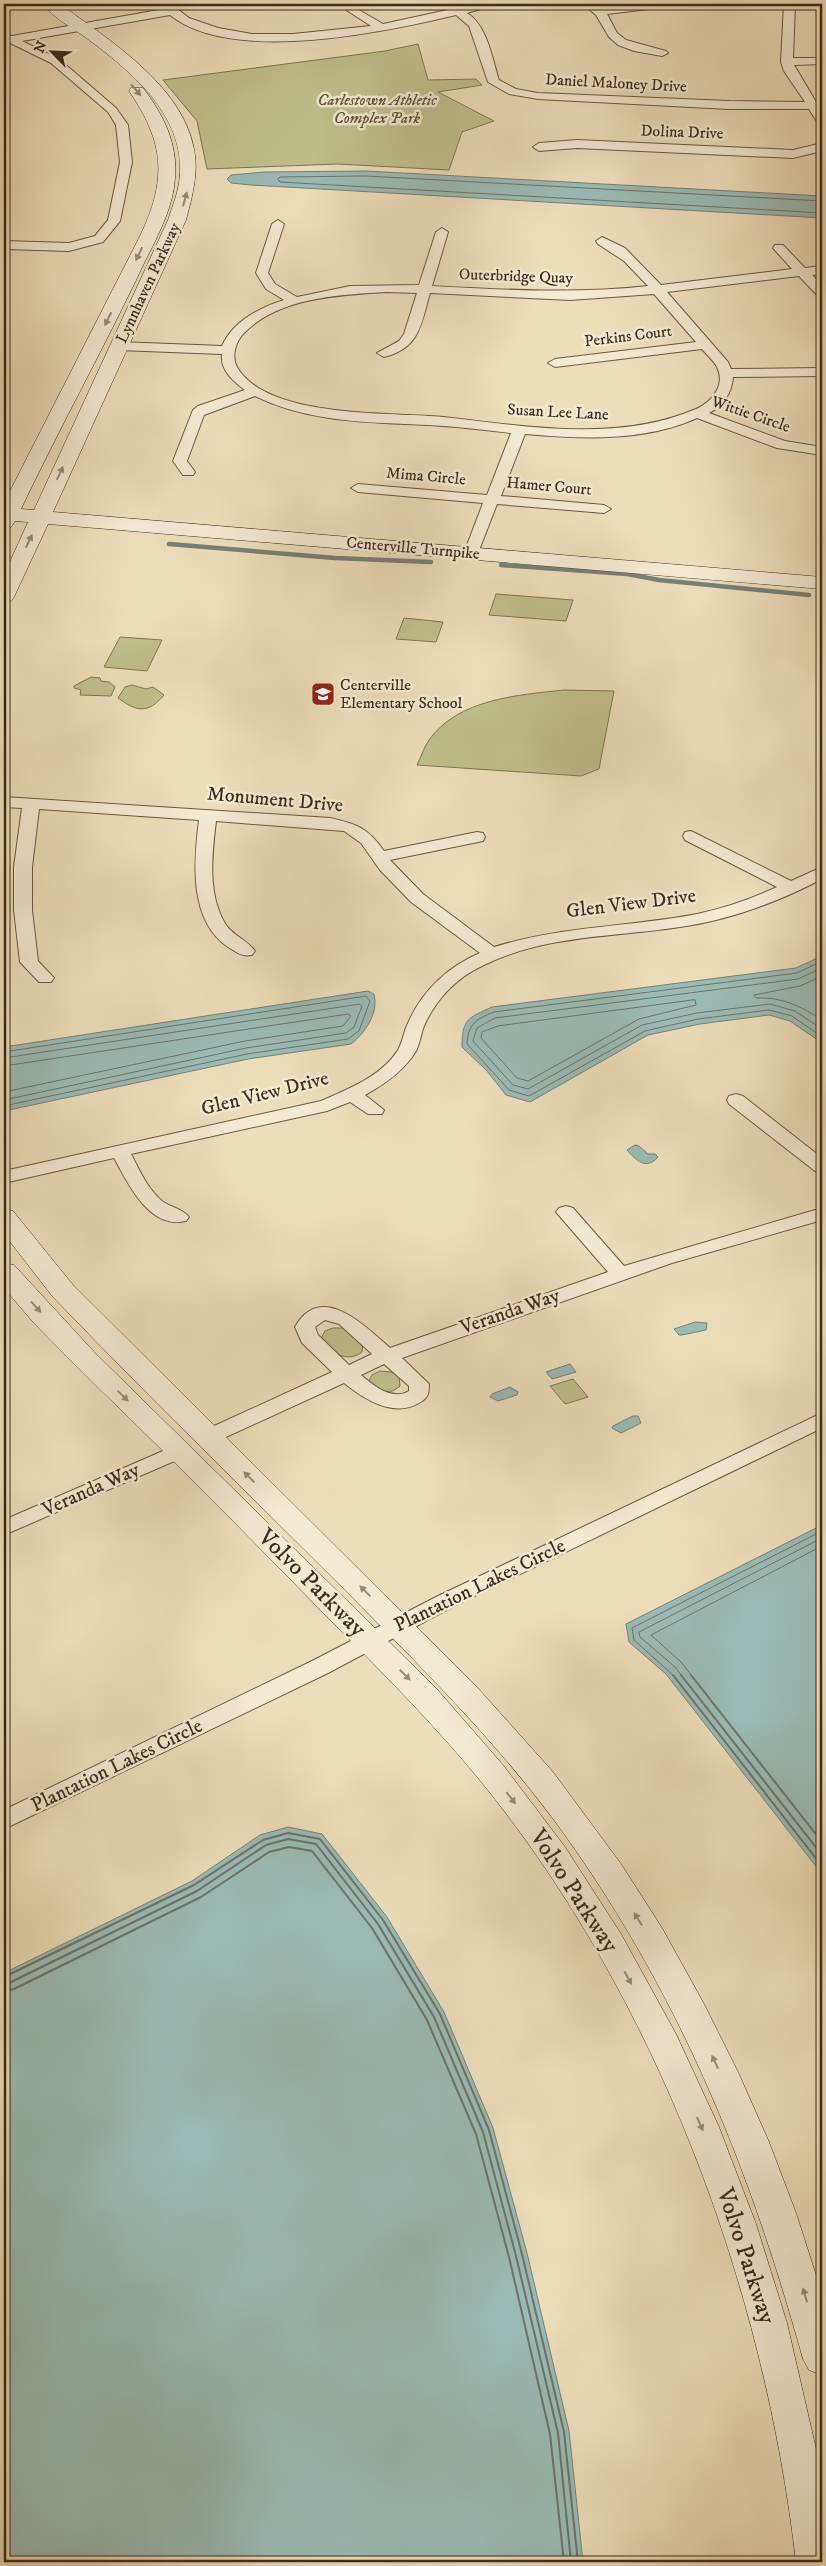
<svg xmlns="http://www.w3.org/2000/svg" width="826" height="2566" viewBox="0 0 826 2566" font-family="'IM FELL DW Pica',serif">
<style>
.green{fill:#bec08b;stroke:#7e7652}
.water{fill:#9abbb5;stroke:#758177}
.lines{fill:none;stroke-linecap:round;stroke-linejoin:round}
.shore-far1{stroke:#6c7368;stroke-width:1}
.shore{stroke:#6c7368;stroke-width:2}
.stream{stroke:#758177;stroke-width:4.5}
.street-casing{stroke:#695842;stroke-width:2}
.secondary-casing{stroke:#3d2b1a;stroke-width:1}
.street{fill:#f3ead2;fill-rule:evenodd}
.secondary{fill:#f3ead2;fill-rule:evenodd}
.oneway{fill:#988a76}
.labels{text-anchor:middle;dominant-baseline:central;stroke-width:5;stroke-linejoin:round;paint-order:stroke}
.far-street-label{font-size:16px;fill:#3d2b1a;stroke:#f3ead2}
.far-park-label{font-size:16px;font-style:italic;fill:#5d5036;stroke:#f3ead2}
.far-poi-label{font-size:16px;fill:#3d2b1a;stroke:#f3ead2;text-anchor:start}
.street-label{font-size:20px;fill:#3d2b1a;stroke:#f3ead2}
.near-street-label{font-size:24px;fill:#3d2b1a;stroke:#f3ead2}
</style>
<rect width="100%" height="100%" fill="#eddeba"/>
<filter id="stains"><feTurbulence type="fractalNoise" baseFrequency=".004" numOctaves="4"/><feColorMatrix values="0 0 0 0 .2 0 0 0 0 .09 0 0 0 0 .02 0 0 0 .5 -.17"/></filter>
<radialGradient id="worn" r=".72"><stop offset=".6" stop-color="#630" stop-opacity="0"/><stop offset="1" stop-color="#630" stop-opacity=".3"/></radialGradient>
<path class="green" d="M418,44L428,80L476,79L482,85L438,92L494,121L462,132L449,170L338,164L207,169L197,121L163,80L385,51Z
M496,594L573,600L566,621L489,615Z
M404,618L443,622L436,642L396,639Z
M120,637L162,640L147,671L104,667Z
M91,677L100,678L101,681L109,682L115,687L111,696L80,695L81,690L74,688V686Z
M132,685L146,689L153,687L164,695C148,714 137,712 118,698L125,687Z
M564,690L614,691L599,769L581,776L417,765C421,757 424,747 429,740C458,699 518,695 564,690Z
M333,1328H344L363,1344L362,1352C347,1364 329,1352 321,1338L325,1331Z
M380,1371L391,1372L399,1376L400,1386L393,1391L382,1392L368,1382L372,1375Z
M573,1379L588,1397L565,1404L550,1386Z"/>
<path class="water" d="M366,171L822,196V218L251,185L231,183L227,179L231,175L265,172Z
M822,956V1043L790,1021L769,1015L700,1024L648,1035L530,1102L506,1095L487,1071L462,1047C462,1019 468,1018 492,1007L796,968Z
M368,991L374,994C379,1013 365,1033 351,1044L248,1059L4,1111V1047Z
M635,1145L639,1146L648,1154H655L658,1157C646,1171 636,1160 627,1150Z
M695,1322L707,1323L706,1330L682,1335H679L674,1329Z
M570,1364L576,1372L552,1379L546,1372Z
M510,1387L518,1392L517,1395L498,1401L490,1397L492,1394Z
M633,1416H638L641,1423L621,1433L612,1428L613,1426Z
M822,1525V1874L666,1674L629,1642L626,1624Z
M288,1827L322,1834L387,1917L444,2012L493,2128L527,2253L569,2431L583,2562H4V1973L192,1881L260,1835Z"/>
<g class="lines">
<path class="shore-far1" d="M822,201L366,176L280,177L278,179L280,182L822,213
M822,961L797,973L494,1012C476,1019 468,1024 467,1044L509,1090L529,1096L645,1031L698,1019L769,1010L792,1016L822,1037
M822,968L798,979L495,1018L477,1028L473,1041L513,1085L528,1089L642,1025L697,1013L770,1004L795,1011L822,1029
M822,976L800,986L754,995L756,998C782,997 801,1006 822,1020
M695,1000L696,1005L639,1019L528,1081L517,1078L481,1038L482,1032L498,1026Z
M4,1052L366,996L370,1001L359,1031L348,1039L247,1054L4,1106
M4,1058L360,1004L362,1006L354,1027L346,1033L246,1048L4,1100
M4,1066L348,1014L351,1016L343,1026L245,1041L4,1092
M674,1676L634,1640L632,1628L822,1531
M682,1676L675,1667L640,1637L639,1632L822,1538
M692,1676L681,1662L651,1635L822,1546"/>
<path class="shore" d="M673,1675L822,1866
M681,1675L822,1855
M691,1675L822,1842
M4,1977L194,1885L263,1840L288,1833L320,1839L383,1920L440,2014L489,2130L522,2254L564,2432L578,2562
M4,1983L11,1982L197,1891L266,1845L288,1839L316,1844L378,1924L434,2017L483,2132L516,2256L558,2433L571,2562
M4,1991L14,1989L201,1897L269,1852L289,1847L312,1851L372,1928L427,2020L476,2134L509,2257L550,2434L564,2562"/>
<path class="stream" d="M169,544L335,558L431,562
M501,565L627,574L659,580L809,595"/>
<g class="street-casing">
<path id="street" d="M159,4H171L189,18L218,28L252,34H293L371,26L337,4H349L383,24L475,4H492L491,6L467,13C487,25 492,58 499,80L516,89L538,93L729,101L805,102L784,71L781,62L784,4H795L793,58H822V64L794,65L816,102L822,103V123H818L809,109H729L538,99L509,94L488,82L469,26L456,15C385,32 232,65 170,15L22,41L59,59L116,108L128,125L132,162L120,221L103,242L69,251L4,249V241L69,243L95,236L108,220L120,162L116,125L108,112L51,63L4,40V33L12,36L164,9Z
M583,4H596L601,8L662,4L661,7L657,8L607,14L617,33L626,40L666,51L668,53L662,56L634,51L618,45L609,37L596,15Z
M577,140L793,150L822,143V151L793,158L577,148L539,151L533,147L539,143Z
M278,220L284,224L268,273L275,284L297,297L350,286L419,285L436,232L442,228L448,232L432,286C505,290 575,294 648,286L624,261L598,244L596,241L602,237L625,248L661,285L792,269L773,248L775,245H783L805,268L822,266V274L812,275L822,285V296L817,295L799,276L667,292L728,362L731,369L822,368V376L733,377C732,393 723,406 709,413L785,441L822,447V455L777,448L697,418C644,442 582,439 525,434L501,496L604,505L611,509L604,513L497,504L478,553L471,557L464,553L483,503L358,492L351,488L358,484L487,495L511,433C483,430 455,426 427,425C369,422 310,423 255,396L204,415L187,461L195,472L193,475H183L173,461L193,410L198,406L245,390C233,381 220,370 222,354L119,350L112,346L119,342L222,346C233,321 259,308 284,300L266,289L256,273L272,224ZM386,292L417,293L404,334L399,341L377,353L384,357C420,348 421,324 430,293L570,300L654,294L696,342L555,359L548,363L555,367L702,349C707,355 714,361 717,367C726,385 712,402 696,409C616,443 526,426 443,417C391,412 267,419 237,367C231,356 236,341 244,333C279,297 340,295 386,292Z
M4,797L330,818C357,824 368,828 384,851L477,832L483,833L485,837L483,841L390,860L423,894L494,947C561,926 629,927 697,914C725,908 751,899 777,887L685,840L683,836L685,832L691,831L791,881L822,867V879C778,902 730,920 680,927C614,937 545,935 484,965C457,977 436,999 424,1026C421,1034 420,1043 416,1051C404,1071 385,1084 365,1095L384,1110L382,1114H368L350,1102L327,1111L131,1154C140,1171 147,1188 162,1201C170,1207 183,1209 189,1217L186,1221C149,1230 128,1183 114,1158L4,1183V1171L321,1101C348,1089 382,1076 398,1050C403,1041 404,1030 409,1021C423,990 449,966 480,953L411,902L380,870L361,843L344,831L216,821C212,854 207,895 226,925C234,936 247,940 255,951L252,955C242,957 236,952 228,947C188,920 194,860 199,820L39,809L32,867V910L38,961L54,978L51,982H39L20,962L14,910V867L22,808L4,807Z
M736,1094L743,1096L822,1158V1173L815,1171L729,1104L727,1100L729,1096Z
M566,1206L573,1208L624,1266L822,1208V1220L672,1263L402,1358L429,1384C429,1394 428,1398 419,1403C393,1418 364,1399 344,1383L215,1442L208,1444L201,1442L197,1437L201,1432L332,1372L302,1343L295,1327C321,1281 365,1326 390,1348L608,1272L556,1212L559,1208ZM325,1320L339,1324L372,1354L349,1365L318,1335L315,1327ZM384,1364L409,1386V1391C392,1401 374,1386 361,1375Z
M822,1413V1428L454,1606L328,1673L4,1829V1810L312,1661L438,1596Z
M179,1444L186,1446L190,1451L186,1456L4,1535V1520Z"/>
</g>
<g class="secondary-casing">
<path id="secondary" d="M44,4H60C109,40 182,85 194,149C199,173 192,197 186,220L53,512L822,577V589L48,524L14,597L11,601L4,603V575L28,522L15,521L11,527L4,529V503L140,236C167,180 165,143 129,91L131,88H143C163,114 178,143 175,178C173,213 152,245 138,276C100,355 58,431 21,509L34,510L168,220C172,208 177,195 179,183C189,118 131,71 85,37C73,28 51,17 44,4Z
M4,1209L13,1211L73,1285L476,1686L553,1772L621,1864L662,1928L704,2004L738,2072L769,2142L796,2213L822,2294V2375L809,2370L803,2359C748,2161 676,1986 554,1820C493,1738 420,1666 349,1594C250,1495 150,1398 53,1297L4,1234Z
M4,1263L14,1265L96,1354L435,1687L503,1765L565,1847L621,1934L676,2034L719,2127L756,2224L787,2323L822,2475V2562H796C764,2285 657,1997 479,1779C436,1727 389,1679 341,1631C283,1572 226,1513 167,1455C123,1411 77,1368 34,1323L4,1288Z"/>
</g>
<use href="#street" class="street"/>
<use href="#secondary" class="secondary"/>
</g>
<defs><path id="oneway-solid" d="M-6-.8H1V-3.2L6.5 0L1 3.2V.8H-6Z" transform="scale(1.25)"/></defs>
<g class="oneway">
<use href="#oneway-solid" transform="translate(136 90) rotate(49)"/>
<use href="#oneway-solid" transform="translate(185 199) rotate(-75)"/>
<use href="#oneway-solid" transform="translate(139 254) rotate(116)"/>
<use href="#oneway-solid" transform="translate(108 319) rotate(116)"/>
<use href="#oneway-solid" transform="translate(60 473) rotate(-65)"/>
<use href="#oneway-solid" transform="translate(29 541) rotate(-65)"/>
<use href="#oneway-solid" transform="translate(36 1307) rotate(48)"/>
<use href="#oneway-solid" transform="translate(123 1396) rotate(44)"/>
<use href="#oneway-solid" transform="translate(249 1477) rotate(-135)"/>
<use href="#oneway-solid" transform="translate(365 1591) rotate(-135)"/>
<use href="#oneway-solid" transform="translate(405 1675) rotate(45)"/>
<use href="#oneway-solid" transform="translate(511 1798) rotate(52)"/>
<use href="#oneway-solid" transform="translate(638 1919) rotate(-122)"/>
<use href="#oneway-solid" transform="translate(628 1978) rotate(61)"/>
<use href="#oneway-solid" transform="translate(715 2062) rotate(-115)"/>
<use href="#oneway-solid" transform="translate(700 2124) rotate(66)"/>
<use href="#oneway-solid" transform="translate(805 2295) rotate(-106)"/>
</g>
<defs>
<g id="school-square" transform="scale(1.25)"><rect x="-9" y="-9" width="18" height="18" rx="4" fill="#8f2418" stroke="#f3ead2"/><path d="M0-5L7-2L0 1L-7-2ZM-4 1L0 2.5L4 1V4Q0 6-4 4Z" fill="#fff"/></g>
</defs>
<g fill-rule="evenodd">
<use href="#school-square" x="323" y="694"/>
</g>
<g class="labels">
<g class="far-street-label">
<text transform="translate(616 83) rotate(3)">Daniel Maloney Drive</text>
<text transform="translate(682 132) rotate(2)">Dolina Drive</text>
<text transform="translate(516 276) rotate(2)">Outerbridge Quay</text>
<text transform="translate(148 283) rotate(-65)">Lynnhaven Parkway</text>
<text transform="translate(628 336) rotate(-7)">Perkins Court</text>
<text transform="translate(558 412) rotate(3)">Susan Lee Lane</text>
<text transform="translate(751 414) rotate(19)">Wittie Circle</text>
<text transform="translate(426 476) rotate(5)">Mima Circle</text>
<text transform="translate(549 486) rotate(5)">Hamer Court</text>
<text transform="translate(413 548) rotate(5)">Centerville Turnpike</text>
</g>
<g class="far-park-label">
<text x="377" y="100">Carlestown Athletic<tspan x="377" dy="18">Complex Park</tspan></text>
</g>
<g class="far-poi-label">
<text x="340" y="685">Centerville<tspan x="340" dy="18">Elementary School</tspan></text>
</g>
<g class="street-label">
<text transform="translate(275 800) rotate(5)">Monument Drive</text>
<text transform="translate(631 904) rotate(-7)">Glen View Drive</text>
<text transform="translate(265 1094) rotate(-14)">Glen View Drive</text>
<text transform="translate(510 1312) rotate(-19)">Veranda Way</text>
<text transform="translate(91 1490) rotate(-24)">Veranda Way</text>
<text transform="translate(480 1586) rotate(-26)">Plantation Lakes Circle</text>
<text transform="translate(117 1766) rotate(-26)">Plantation Lakes Circle</text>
</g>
<g class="near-street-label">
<text transform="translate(312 1583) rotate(45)">Volvo Parkway</text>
<text transform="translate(574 1891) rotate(57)">Volvo Parkway</text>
<text transform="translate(746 2256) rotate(72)">Volvo Parkway</text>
</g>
</g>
<rect width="826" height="2566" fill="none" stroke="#eddeba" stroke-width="20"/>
<rect x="5" y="5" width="816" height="2556" fill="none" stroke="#3d2b1a" stroke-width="2.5"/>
<rect x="10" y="10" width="806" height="2546" fill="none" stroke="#3d2b1a"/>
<g transform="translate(52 52) rotate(294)" stroke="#f3ead2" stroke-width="4" paint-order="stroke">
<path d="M0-4L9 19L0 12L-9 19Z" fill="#3d2b1a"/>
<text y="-8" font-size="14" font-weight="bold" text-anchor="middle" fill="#3d2b1a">N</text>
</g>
<rect width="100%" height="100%" filter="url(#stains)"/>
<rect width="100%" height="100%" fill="url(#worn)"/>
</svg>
